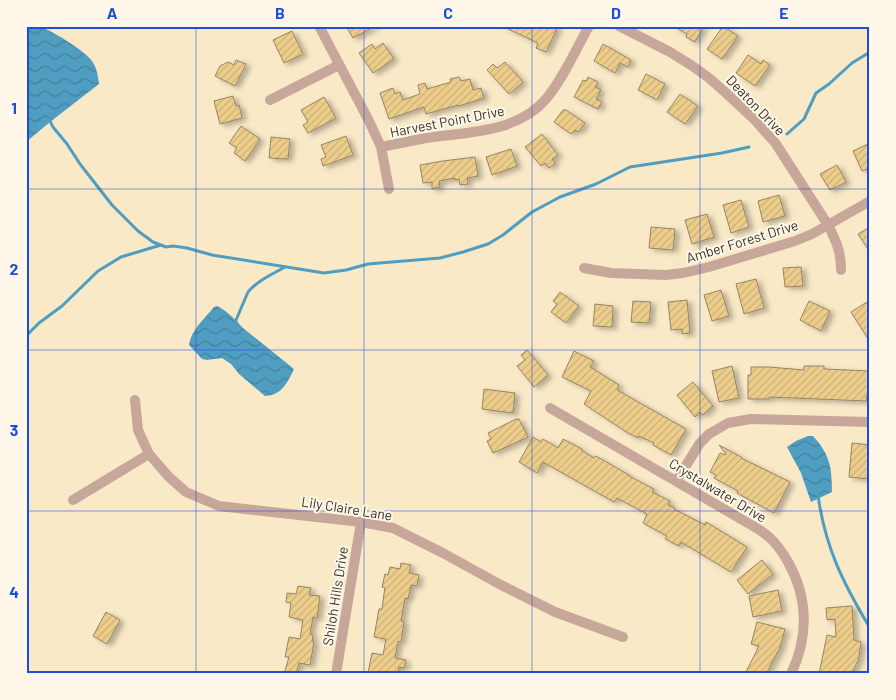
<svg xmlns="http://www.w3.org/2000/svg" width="896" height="700" viewBox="0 0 896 700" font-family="Barlow,sans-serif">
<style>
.water{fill:url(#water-waves)}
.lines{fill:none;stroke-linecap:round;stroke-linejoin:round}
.stream{stroke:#509dc2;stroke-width:3}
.building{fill:url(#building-hatch);stroke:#948565;filter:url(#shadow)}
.minor{stroke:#c7a79a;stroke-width:10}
.grid{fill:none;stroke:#1d4ed8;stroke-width:1;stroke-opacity:0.55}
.labels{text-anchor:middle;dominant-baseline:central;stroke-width:4;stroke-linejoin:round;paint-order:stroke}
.street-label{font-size:14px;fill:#383224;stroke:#fff8ea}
.neatline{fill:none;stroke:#1d4ed8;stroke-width:2}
.grid-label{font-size:16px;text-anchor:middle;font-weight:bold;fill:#1d4ed8}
</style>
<defs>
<pattern id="water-waves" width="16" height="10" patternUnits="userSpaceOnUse" patternTransform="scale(1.25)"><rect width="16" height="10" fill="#509dc2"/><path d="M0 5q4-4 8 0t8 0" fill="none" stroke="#43819d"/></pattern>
<pattern id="building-hatch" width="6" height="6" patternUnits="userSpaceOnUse" patternTransform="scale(1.25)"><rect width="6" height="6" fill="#edcd8a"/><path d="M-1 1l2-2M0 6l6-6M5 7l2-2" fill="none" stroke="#ccb077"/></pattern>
<filter id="shadow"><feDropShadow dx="4.5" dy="2.5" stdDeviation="2.5" flood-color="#0004"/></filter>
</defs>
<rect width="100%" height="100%" fill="#fae9c7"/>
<path class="water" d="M26,26C30,26 35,26 38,26C51,30 84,50 92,61C97,68 98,76 99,84L50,122L26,142Z
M217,306C227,311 235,319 243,328L294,369C288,382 281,396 265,396L239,374L231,364L222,358L207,360L202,359L189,345C191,330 205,318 214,307Z
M808,436H813C830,455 832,467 832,492L811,502L801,473L787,447L796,441Z"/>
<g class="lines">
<path class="stream" d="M49,119L53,127L67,144L80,164L112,205L138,231L153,242L166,247L173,246L187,248L212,255L324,273L346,270L368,264L440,258L463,252L488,244L503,235L532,212L560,197L596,184L630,167L722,153L749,147
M787,134L804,119L816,93L829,84L852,63L870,52
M236,323V320L248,292C258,280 273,274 285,267
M26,336L39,323L62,306L98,271L121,257L161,245
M818,495C825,547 843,583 870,628"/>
</g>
<path class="building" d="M346,26H375L353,38Z
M502,26H558L546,52L536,48L538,43Z
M673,26H704L695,42L686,37L687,34Z
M723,26L738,36L722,59L707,49Z
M292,31L303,54L284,63L273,40Z
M383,43L394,59L373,73L359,53L372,44L375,49Z
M603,44L631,60L628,67L620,63L615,73L594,61Z
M748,55L761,64L763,60L770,65L755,86L736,73Z
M236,60L246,64L235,86L215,76L220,66L228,62L234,65Z
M505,62L523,82L509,94L487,70L493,64L497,68Z
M646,74L665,84L657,100L638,90Z
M459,77L461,81L470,79L473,90L481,88L484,98L459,106L458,105L426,114L424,107L389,119L380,93L393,88L395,94L400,92L403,100L420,94L418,85L425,83L427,89L451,82L450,79Z
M588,77L598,82L595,87L601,90L596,99L602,102L598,109L574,97L583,80L586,81Z
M680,94L698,106L685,124L667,112Z
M233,96L236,106L239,105L242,118L220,124L214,101Z
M324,97L336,118L308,133L303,125L308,122L301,110Z
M563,110H566L585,123L578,132L575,130L571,134L554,122Z
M241,126L260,139L245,161L234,153L237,148L229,143Z
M542,134L558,155L552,159L555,163L549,168L545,163L541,166L525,147Z
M346,136L353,155L323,166L321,159L326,157L321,145Z
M271,137L290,139L288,159L269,158Z
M870,143V168L862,171L853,151Z
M511,149L517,166L492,175L486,157Z
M475,157L478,176L467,178L468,184L460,185L459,179L455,180V178L439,181L440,187L432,189V182L423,183L420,165L443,161Z
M837,165L846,182L830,190L820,174Z
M779,195L785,216L763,222L758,201Z
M741,200L749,227L731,233L723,205Z
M707,214L714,237L692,244L685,220Z
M651,227L675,229L673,250L649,248Z
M870,227V252L858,234Z
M801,267L803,286L785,287L783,268Z
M756,279L764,308L744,314L736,284Z
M721,290L729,316L712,321L704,295Z
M560,292L579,306L566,323L551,312L557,304L553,301Z
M687,300L690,333L682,334V329L671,330L668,302Z
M633,301L651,302L649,323L631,322Z
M809,301L830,311L821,331L800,320Z
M867,302L870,306V342L851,312Z
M595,304L613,306L612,327L593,326Z
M527,350L548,375L534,387L517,366L525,360L521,355Z
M574,351L594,361L590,367L619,385L617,390L686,429L671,455L653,445L654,443L639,436L638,438L628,433L584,404L591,391L562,377Z
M732,366L739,398L719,402L712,371Z
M804,366H824V369L870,371V396H866L867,401L769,397V399H748V375H751V367H769L804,370Z
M693,382L713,406L703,415L700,412L695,417L677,395Z
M484,389L515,393L513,413L482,409Z
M516,419H519L528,437L493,453L487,441L491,439L488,433Z
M533,437L541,442L543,439L558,448L563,439L582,449L581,450L594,458L596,456L629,475V476L654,489L652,492L670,501L668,505L675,508L674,509L705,525L706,522L747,547L731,572L681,542L679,546L665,539L667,536L643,523L647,514L617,498L614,502L543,462L537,473L519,462Z
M852,443L870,445L869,479L849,477Z
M719,445L741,457V458L790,482L774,513L737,493L738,491L714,478L716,475L710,472L720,453L725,455L726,454Z
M762,560L773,574L748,594L737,580Z
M401,563L411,565L409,573L419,575L417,586L411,585L408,599L405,598L401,621L404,622L401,642L398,641L395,658L406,660L404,668L399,667L398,674L368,673L372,653L383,655L386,639L374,637L379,609H382L384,594L385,588L382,587L385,574L388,575L390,567L400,569Z
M298,586L311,588L309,595L320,596L317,618L313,617L310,634L313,635L312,642H314L310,665L299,663L296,674H284L289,657H285L289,637L300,639L303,620L289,617L291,603L286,602L287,593L296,594Z
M778,590L782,611L753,617L749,596Z
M852,606L854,640L861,642L858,662H857L852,674H819L827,635L836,637L835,619L827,620L826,608Z
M106,612L120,620L107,644L93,636Z
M757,622L785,629L779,651H778L766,674H745L759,646L751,644Z"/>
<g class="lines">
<path class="minor" d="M319,26L369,121L381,147L389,189
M619,26L670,52L691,65L709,78L726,93L755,120L776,144L828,225C836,241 841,251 841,270
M270,100L339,65
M381,147C396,144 411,141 426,138C467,132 517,133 546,99C563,79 576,49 589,26
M584,268L611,273L666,275L683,273L709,267L795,241L812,234L870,201
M135,400L138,430L149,454L169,477L186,492L219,506L361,522L393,528L443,553L499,584L555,612L623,637
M550,408L753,526C759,529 764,533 769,537C777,544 783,553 788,562C808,597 809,637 791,674
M677,480L700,443L709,434L728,423L751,419L870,422
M73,500L149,454
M336,674L361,522"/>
</g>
<path class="grid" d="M196,26V674M364,26V674M532,26V674M700,26V674M26,189H870M26,350H870M26,511H870"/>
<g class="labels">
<g class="street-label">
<text transform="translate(756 105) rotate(46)">Deaton Drive</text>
<text transform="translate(447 121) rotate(-11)">Harvest Point Drive</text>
<text transform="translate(742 241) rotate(-17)">Amber Forest Drive</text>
<text transform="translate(718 490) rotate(31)">Crystalwater Drive</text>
<text transform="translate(347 508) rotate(9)">Lily Claire Lane</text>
<text transform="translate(335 596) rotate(-81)">Shiloh Hills Drive</text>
</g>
</g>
<rect width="896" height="700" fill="none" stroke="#fff8ea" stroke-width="55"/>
<rect x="28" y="28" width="840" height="644" class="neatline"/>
<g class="grid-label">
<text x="112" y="19">A</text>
<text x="280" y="19">B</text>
<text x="448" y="19">C</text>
<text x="616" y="19">D</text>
<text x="784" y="19">E</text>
<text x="14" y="114">1</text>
<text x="14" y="275">2</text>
<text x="14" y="436">3</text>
<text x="14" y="598">4</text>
</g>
</svg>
